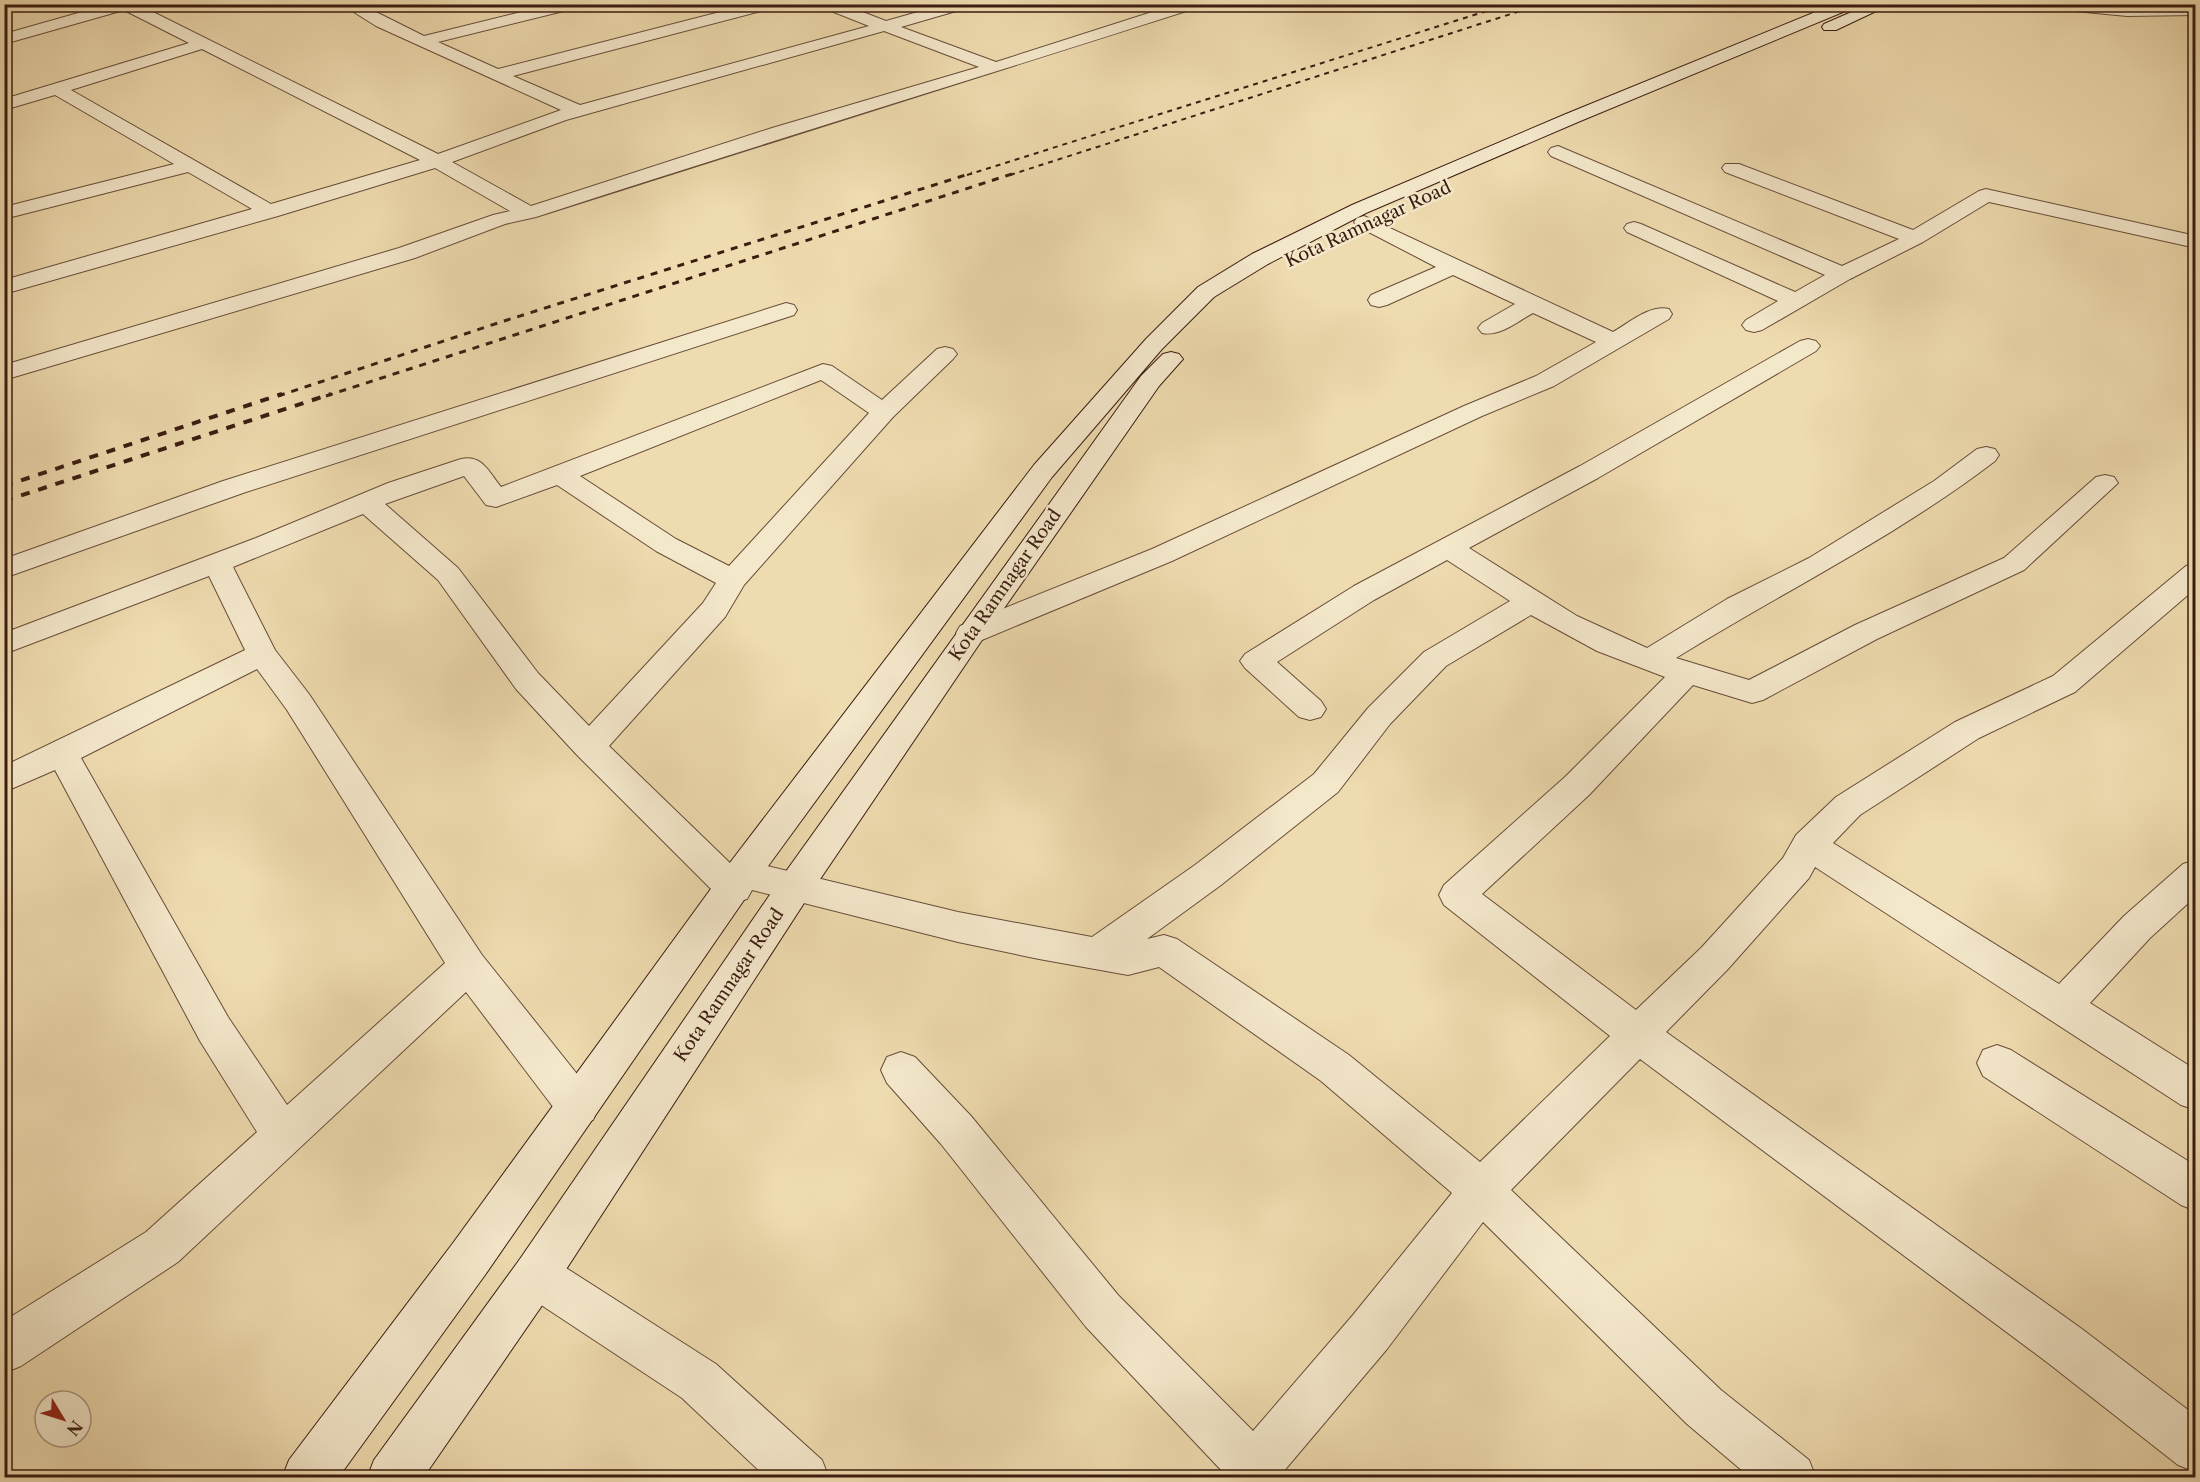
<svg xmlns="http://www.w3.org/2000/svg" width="2200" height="1482" viewBox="0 0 2200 1482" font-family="'Libre Caslon Text',serif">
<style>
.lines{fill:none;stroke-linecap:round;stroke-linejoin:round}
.street-casing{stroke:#684c38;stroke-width:2}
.secondary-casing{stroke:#3b1c11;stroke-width:2}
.street{fill:#f4e8cb;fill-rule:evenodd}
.secondary{fill:#f4e8cb;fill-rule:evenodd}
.rail-far2{stroke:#3b1c11;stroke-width:2;stroke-dasharray:5 5;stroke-linecap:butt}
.rail-far1{stroke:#3b1c11;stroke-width:3;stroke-dasharray:7 7;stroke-linecap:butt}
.rail{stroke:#3b1c11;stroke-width:4;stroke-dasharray:9 9;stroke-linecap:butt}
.labels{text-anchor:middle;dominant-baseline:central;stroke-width:5;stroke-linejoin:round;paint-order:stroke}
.street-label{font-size:18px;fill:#3b1c11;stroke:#f4e8cb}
</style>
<rect width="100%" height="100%" fill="#eedbaf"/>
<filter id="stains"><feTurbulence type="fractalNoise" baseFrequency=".00333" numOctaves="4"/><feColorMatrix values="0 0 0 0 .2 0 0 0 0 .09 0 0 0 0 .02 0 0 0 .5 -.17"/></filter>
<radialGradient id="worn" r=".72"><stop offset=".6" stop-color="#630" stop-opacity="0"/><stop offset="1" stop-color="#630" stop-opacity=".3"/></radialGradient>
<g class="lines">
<g class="street-casing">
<path id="street" d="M110,4H137L438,154L561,110L376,26L341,4H360L424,36L554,4H582L580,7L438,42L498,69L751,4H778L776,7L513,76L580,105L869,26L821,7L819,4H842L886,21L946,4H972L970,7L901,27L996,62L1177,4H1201L1199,7C979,78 757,145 536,217L505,224L415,258L4,380V365L399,248L493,215L510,211L435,168L278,216L4,294V280L252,209L188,172L4,219V207L174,164L55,95L4,110V99L189,43L124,10L4,44V34ZM884,31L979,67L772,128L531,206L452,162L566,120ZM202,49L420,160L271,204L71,90Z
M2047,4L2127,6L2196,4V15L2127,16L2054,9Z
M1558,146L1842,266L1899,239L1725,172L1722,168L1725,164H1739L1913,230L1979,191L1986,189L2196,236V248L1989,202L1923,242L1850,279L1762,330L1754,332L1746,330L1742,325L1746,320L1778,301L1627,232L1624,228L1627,224L1634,222L1641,224L1795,292L1825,275L1551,156L1548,152L1551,148Z
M1364,216L1613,332C1629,323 1650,304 1669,309L1672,314L1669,319L1554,386L1482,416L1172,561L982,640L971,643L960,640L956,633L960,626L1152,549L1464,406L1536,376L1596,342L1533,313C1518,321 1500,337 1482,333L1478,328L1482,323L1515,304L1453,275L1387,305L1379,307L1371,305L1368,300L1371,295L1436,267L1357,226L1354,222L1357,218Z
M786,303L794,305L797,310L794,315L243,493L4,578V559L223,481Z
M1808,339L1816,341L1820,346L1816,351L1598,478L1469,548L1577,616L1647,648L1727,599L1809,558L1934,481L1977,449L1986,447L1995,449L1999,455L1995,461C1896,537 1782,592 1676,658L1749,680L1855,625L2004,558L2096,477L2105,475L2114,477L2118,483L2024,570L1877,639L1763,700L1752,703L1693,685L1589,795L1482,894L1636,1010L1702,947L1783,858L1796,835L1836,797L1955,722L2053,676L2186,566L2196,563V588L2075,692L1979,738L1860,815L1833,843L2059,984L2124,916L2183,864L2196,860V896L2150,938L2090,1003L2196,1070V1110L2181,1105L1815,867L1809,878L1728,969L1666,1032L2082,1329L2196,1416V1472L2178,1465L2048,1363L1640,1059L1511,1190L1721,1390L1809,1460L1816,1478H1751L1687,1424L1483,1222L1387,1349L1278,1478H1220L1222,1471L1086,1327L941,1144L887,1083L881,1070L887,1057L901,1052L915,1057L971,1116L1118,1295L1253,1431L1353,1315L1452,1193L1321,1081L1159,967L1128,975L1039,959L958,942L752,890L747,899L734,903L721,899L577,755L516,689L438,580L363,514L233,567L275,650L309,694L482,955L593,1094L599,1107L593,1120L578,1126L563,1120L466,992L178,1262L21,1366L4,1373V1321L146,1232L257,1132L200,1041L55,770L4,792V766L245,650L209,576L4,654V633L256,538L388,483L461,459C482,454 489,472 501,487L823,364L832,366L882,400L937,349L945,347L953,349L957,354L953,359L893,417L744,585L725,617L609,746L731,864L742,860L958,912L1092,937L1195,865L1314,774L1368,708L1424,652L1510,601L1447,560L1374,600L1277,662L1321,701L1326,709L1321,717L1310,720L1299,717L1245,668L1240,661L1245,654L1354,586L1580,466L1800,341ZM821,380L869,413L729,566L676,539L580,476ZM464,476L486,505L496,507L557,485L656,551L716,583L703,603L589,726L538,673L458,568L385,504ZM1531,615L1597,651L1665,677L1565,777L1444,885L1439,895L1444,905L1610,1036L1480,1162L1349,1055L1177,939L1164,935L1147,939L1221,885L1338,792L1390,724L1446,666ZM257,669L287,710L445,963L287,1105L228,1017L81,758Z
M1997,1045L2011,1050L2196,1166V1211L2181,1205L1983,1076L1977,1063L1983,1050Z
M536,1253L552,1259L716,1364L822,1460L829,1478H767L682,1398L520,1291L513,1275L520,1259Z"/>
</g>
<g class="secondary-casing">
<path id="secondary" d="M1835,4H1857L1855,7L1578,122L1366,213L1268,264L1214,297L1162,349L1052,477L755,884L485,1275L338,1478H282L289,1460L453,1243L729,864L1034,465L1146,339L1198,287L1252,254L1352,205L1566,114Z
M1870,4H1891L1836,30H1824L1822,27L1824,24Z
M1171,352L1179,354L1183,359L1159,386L982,640L808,897L552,1291L423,1478H367L374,1460L520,1259L782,877L1141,376L1163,354Z"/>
</g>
<use href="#street" class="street"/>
<use href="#secondary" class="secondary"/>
<path class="rail-far2" d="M967,175L1509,4
M1010,175L1542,4"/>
<path class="rail-far1" d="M278,396L504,321L972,173
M326,396L1015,173"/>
<path class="rail" d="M4,486L282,394
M4,501L331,394"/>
</g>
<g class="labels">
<g class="street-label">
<text transform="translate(1368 224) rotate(-25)">Kota Ramnagar Road</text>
<text transform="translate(1005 585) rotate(-55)">Kota Ramnagar Road</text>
<text transform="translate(729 985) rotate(-56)">Kota Ramnagar Road</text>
</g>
</g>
<rect width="2200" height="1482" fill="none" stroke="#eedbaf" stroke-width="24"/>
<rect x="6" y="6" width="2188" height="1470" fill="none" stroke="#3b1c11" stroke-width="3"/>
<rect x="12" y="12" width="2176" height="1458" fill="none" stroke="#3b1c11" stroke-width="1.5"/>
<g transform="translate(63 1419) rotate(128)"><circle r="28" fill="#f4e8cb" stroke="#aa9681" stroke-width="1.5"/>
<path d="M0-4.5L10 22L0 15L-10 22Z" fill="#8f2418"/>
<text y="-9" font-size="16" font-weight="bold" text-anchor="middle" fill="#3b1c11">N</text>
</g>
<rect width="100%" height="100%" filter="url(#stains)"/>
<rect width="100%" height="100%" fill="url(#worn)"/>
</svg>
